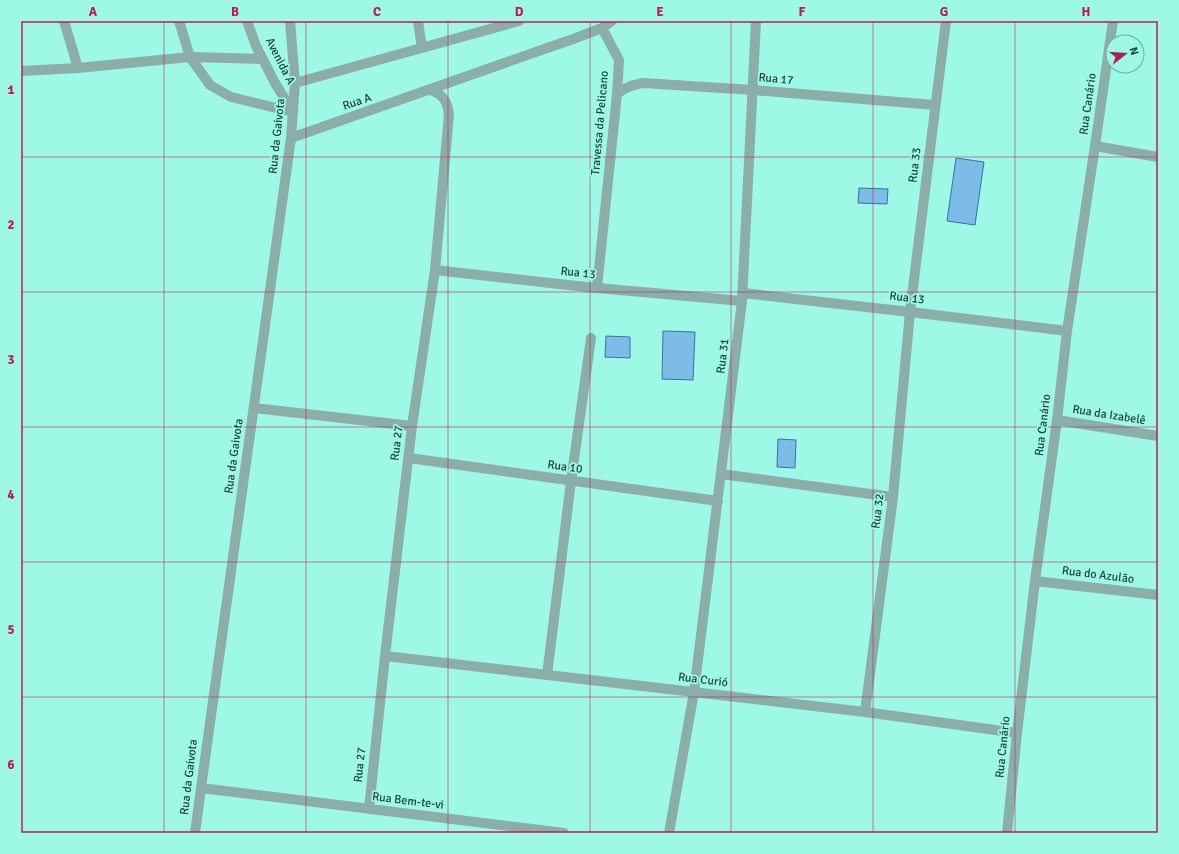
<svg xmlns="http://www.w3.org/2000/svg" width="1179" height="854" viewBox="0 0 1179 854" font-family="Signika,sans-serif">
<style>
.building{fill:#7ebce8;stroke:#35749d}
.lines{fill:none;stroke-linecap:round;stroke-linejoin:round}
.street{stroke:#8bafa8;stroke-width:10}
.grid{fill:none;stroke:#c2185b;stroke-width:1;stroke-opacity:0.55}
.labels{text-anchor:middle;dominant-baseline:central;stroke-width:3.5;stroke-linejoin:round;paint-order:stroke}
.street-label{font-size:12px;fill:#1e443d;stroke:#9df8e6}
.neatline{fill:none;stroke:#c2185b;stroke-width:1.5}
.grid-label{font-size:13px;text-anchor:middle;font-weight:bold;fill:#c2185b}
</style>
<rect width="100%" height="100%" fill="#9df8e6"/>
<path class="building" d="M956,158L984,162L975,225L947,221Z
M859,188L888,189L887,204L858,203Z
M663,331L695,332L693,380L662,379Z
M606,336L630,337V358L605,357Z
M778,439L796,440L795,468L777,467Z"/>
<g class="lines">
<path class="street" d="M64,21L78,68
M179,21L190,57L210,85L231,97L293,112
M247,21L256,46L275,83L293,112
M418,21L422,48
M602,28L612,21
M21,71L78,68L190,57L262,59
M295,83L519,21
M617,94C625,87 633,85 643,83L753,90L935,105
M291,138L573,39L602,28L619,60L617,94L597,288
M1095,146L1158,157
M435,270L586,287L742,301
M743,293L910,312L1067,331
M254,408L412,426
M1057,420L1158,436
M409,458L718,501
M721,474L893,497
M1035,581L1158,595
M385,656L865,712L1017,733
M547,675L571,481L591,338
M865,712L893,497L910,312L946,21
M201,788L564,833
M369,809L385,656L412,426L435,270L449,114C447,101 443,94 430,90
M195,833L201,788L291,138L295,83L290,21
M669,833L694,692L742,301L756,21
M1007,833L1017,733L1035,581L1057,420L1067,331L1095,146L1113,21"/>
</g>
<path class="grid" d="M164,21V833M306,21V833M448,21V833M590,21V833M731,21V833M873,21V833M1015,21V833M21,157H1158M21,292H1158M21,427H1158M21,562H1158M21,697H1158"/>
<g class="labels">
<g class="street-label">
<text transform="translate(280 61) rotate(63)">Avenida A</text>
<text transform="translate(776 79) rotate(5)">Rua 17</text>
<text transform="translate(357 102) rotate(-19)">Rua A</text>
<text transform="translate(1088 104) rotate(-82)">Rua Canário</text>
<text transform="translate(600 123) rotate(-85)">Travessa da Pelicano</text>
<text transform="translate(277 136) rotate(-84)">Rua da Gaivota</text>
<text transform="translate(915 165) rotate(-83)">Rua 33</text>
<text transform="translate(578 273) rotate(6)">Rua 13</text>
<text transform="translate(907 298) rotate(7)">Rua 13</text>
<text transform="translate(723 356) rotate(-83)">Rua 31</text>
<text transform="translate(1109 415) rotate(9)">Rua da Izabelê</text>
<text transform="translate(1043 425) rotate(-83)">Rua Canário</text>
<text transform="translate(397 443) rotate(-83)">Rua 27</text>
<text transform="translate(234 456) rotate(-82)">Rua da Gaivota</text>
<text transform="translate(565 467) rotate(8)">Rua 10</text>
<text transform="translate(878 511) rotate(-83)">Rua 32</text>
<text transform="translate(1098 575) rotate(7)">Rua do Azulão</text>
<text transform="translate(703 680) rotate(7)">Rua Curió</text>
<text transform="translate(1003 747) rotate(-84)">Rua Canário</text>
<text transform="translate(360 765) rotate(-84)">Rua 27</text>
<text transform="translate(189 777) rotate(-83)">Rua da Gaivota</text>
<text transform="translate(408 801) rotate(7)">Rua Bem-te-vi</text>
</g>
</g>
<rect width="1179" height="854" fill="none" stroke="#9df8e6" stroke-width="44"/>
<g transform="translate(1125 54) rotate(73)"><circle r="19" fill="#9df8e6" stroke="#6ab0a2"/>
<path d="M0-3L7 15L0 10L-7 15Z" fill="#ad205e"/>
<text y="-6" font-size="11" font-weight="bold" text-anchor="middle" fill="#1e443d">N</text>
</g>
<rect x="22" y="22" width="1135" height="810" class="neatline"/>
<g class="grid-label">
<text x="93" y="16">A</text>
<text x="235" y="16">B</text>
<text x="377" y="16">C</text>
<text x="519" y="16">D</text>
<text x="660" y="16">E</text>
<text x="802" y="16">F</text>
<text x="944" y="16">G</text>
<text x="1086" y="16">H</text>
<text x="11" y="94">1</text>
<text x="11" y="229">2</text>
<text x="11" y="364">3</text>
<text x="11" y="499">4</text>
<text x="11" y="634">5</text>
<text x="11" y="769">6</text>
</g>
</svg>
